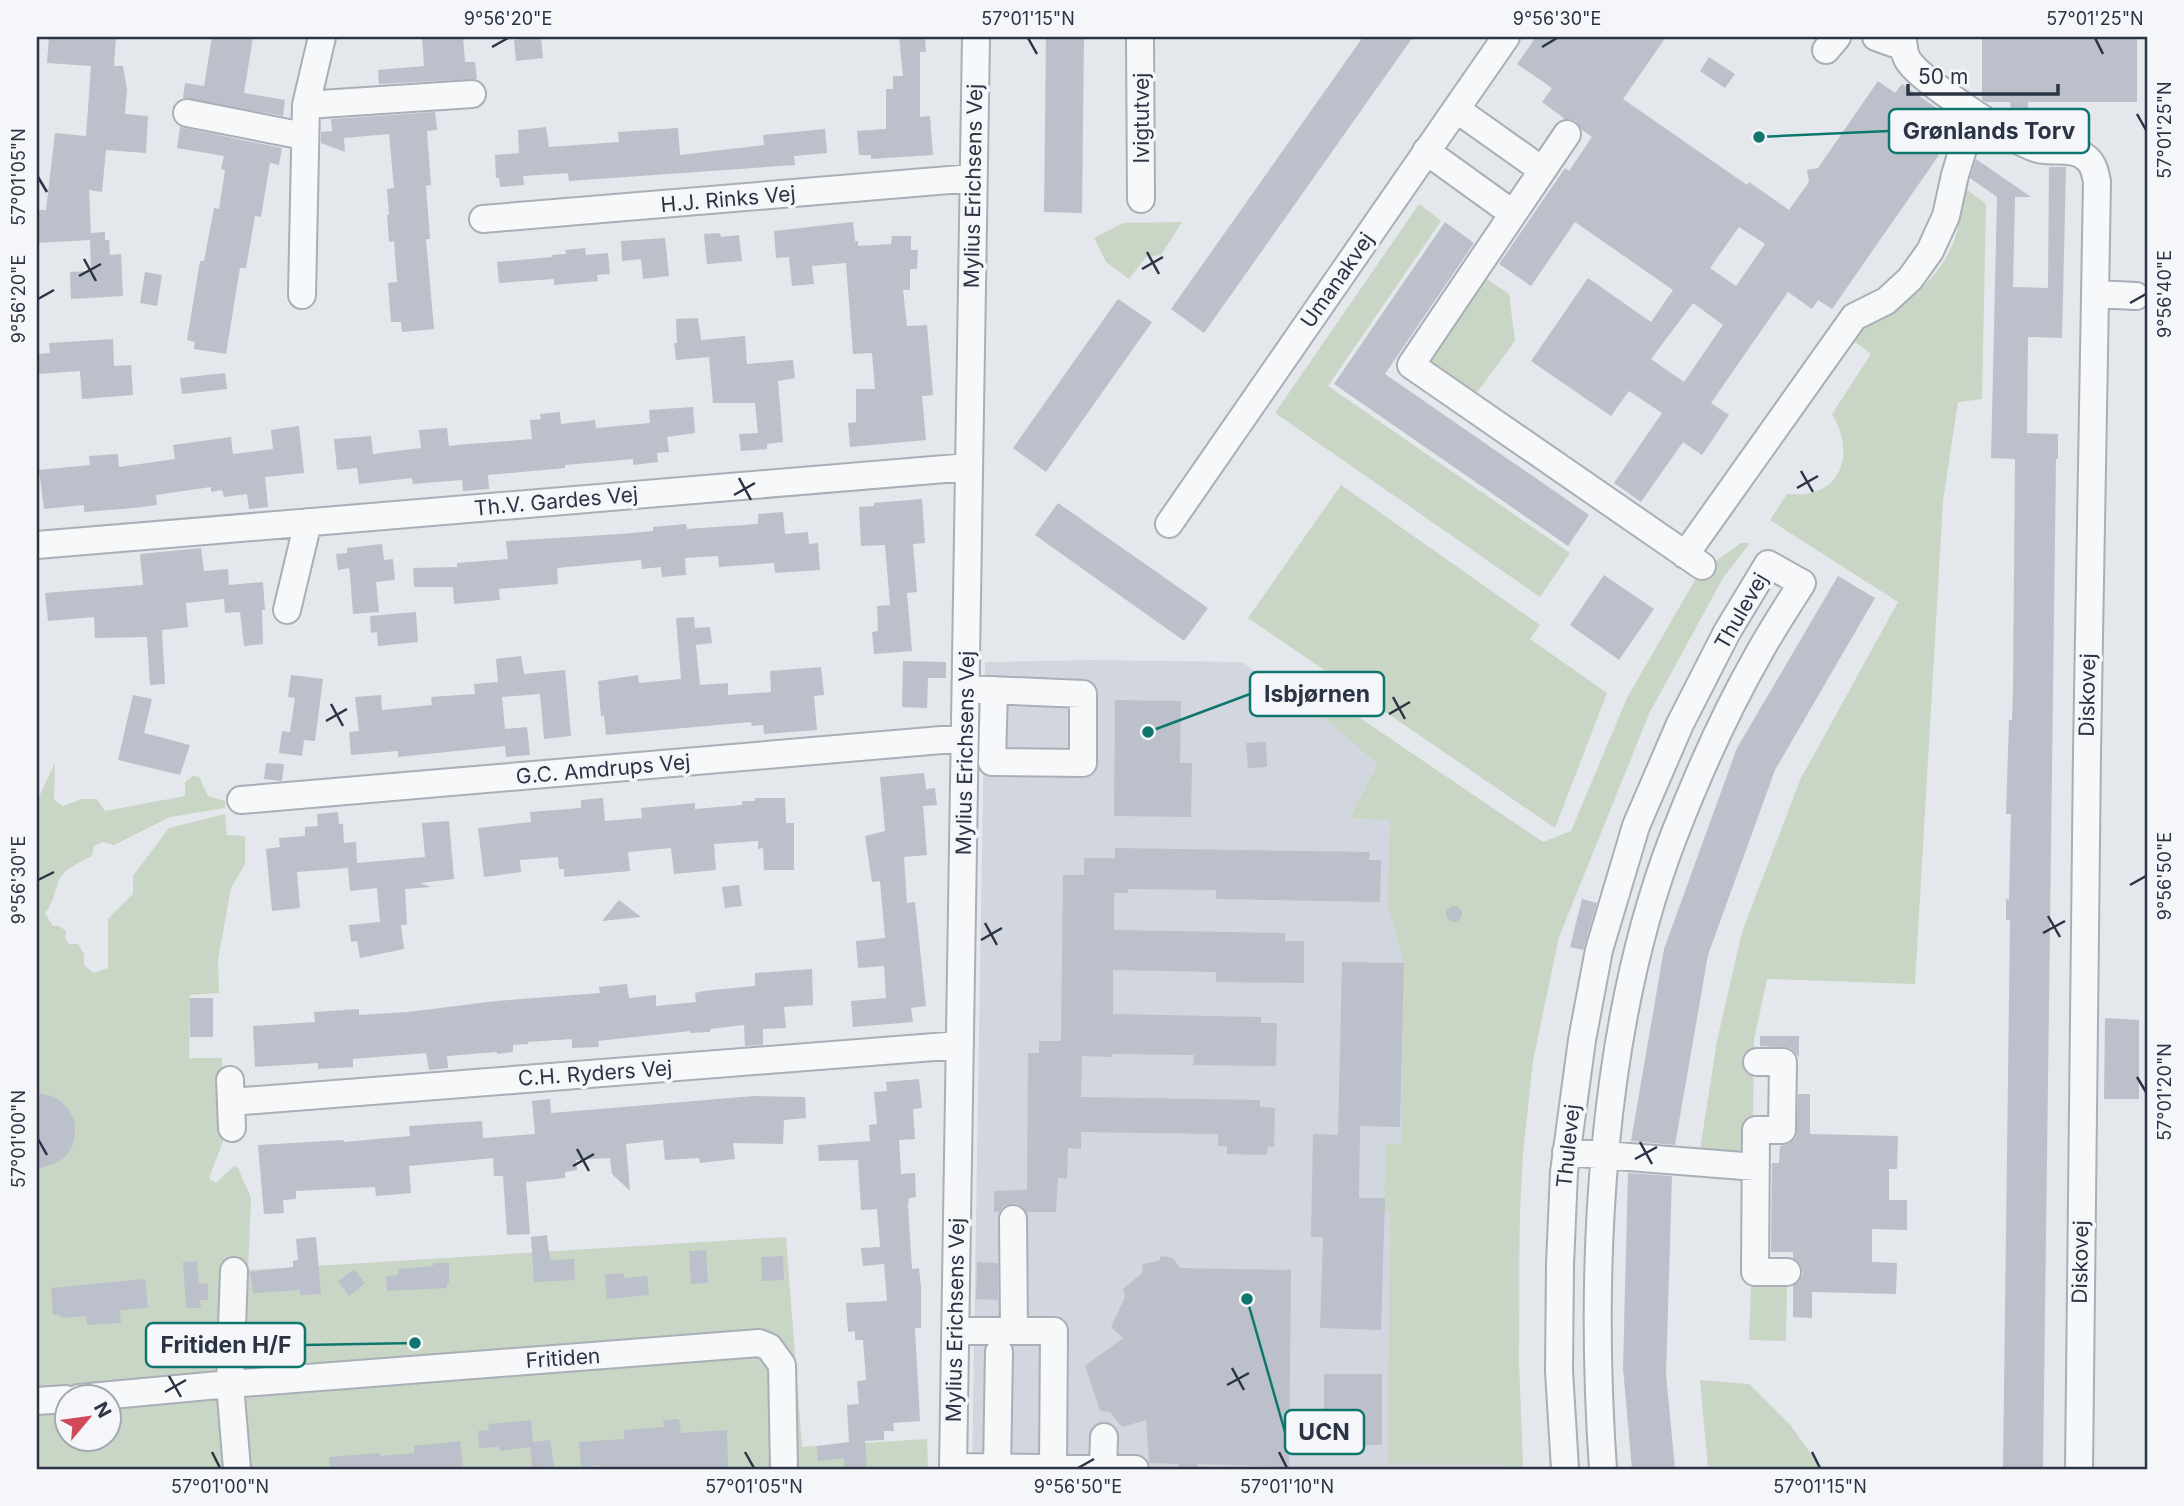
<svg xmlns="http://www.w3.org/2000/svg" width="2184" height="1506" viewBox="0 0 2184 1506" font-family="Inter,sans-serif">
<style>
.built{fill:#d2d6de}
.green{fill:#c9d6c5;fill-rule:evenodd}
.building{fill:#bbc0ca;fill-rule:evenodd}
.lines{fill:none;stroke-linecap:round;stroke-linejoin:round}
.minor-casing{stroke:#a9aeb7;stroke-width:30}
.minor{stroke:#f7f8fa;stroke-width:26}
.ticks{fill:none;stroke:#2b3445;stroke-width:2.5}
.labels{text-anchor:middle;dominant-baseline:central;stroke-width:7;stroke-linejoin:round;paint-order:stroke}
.street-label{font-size:21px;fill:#2b3445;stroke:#f4f6f9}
.leader{fill:none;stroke:#0f766e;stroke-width:2.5}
.callout-dot{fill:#0f766e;stroke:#f4f6f9;stroke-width:2.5}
.callout{fill:#f4f6f9;stroke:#0f766e;stroke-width:2.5}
.callout-label{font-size:23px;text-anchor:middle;font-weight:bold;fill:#2b3445}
.neatline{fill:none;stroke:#2b3445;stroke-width:2.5}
.ticks-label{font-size:18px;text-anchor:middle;fill:#2b3445}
</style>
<rect width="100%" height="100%" fill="#e4e7ec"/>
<path class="built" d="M1094,660L1242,662L1319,714L1513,864L1503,1214L1520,1215L1519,1365L1523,1469H972L985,662Z"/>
<path class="green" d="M1965,188L1986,204L1982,399L1958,402L1943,501L1915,984L1767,979L1754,1040L1753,1124L1744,1125L1740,1156H1699L1717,1041L1742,932L1800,780L1898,602L1770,520L1787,494C1840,500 1857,456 1832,414L1871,354L1850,338L1855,329C1895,315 1938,283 1954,241C1960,225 1962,205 1965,188Z
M1419,204L1441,221L1328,386L1570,553L1540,597L1275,413Z
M1182,222L1161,255L1146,257L1129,279L1106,262L1094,238L1123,223Z
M1482,276L1509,294L1515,341L1473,398L1429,367L1426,353Z
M1341,485L1540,625L1530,639L1607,693L1555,828L1248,618Z
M1741,543H1750L1723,578L1649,714L1559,937L1533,1061L1523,1154L1518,1253L1519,1365L1523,1469H1507L1506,1464L1388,1463L1390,1212L1384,1211L1386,1144H1401L1404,963L1388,906L1390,820L1350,818L1378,764L1288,687L1292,672L1543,842L1571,831L1627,698L1699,573Z
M55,763L54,800L63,806L82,799H97L105,811L185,796V782L193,776L199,777L208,796L225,801V808L170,817L114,845L103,842L94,846L92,856C81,862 65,868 59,880C54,893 54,901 45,913L53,926H59L66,931L65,938L69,944H78L84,954V965L94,973L108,968V919L133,894V876L169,828L225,814L227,835L245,836V864L231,888L218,960L219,993L190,995L189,1058H222L224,1139L209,1178L216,1183L234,1166L238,1168L251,1198L248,1270L786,1237L802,1447L927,1439L928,1469H37V801ZM66,1398H108V1440H66Z
M1751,1286H1787L1786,1341L1749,1340Z
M1700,1380L1749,1384L1791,1426L1822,1469H1708Z"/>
<path class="building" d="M49,37H116L114,66H123L127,89L125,114L148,116L146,153L106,150L102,192L89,190L91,233L105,232V240H109L110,255L121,254L123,296L71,299L70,272L91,271L90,240L37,243V210H46L55,133L86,136L91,66L47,63Z
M212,37H253L244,93L285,100L283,116L183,98L185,83L204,86Z
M422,37H463L465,62H475L477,79L379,84L378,70L424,66Z
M541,37L543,58L516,61L514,40Z
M899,37H925L926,52H920V117L930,116L933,155L871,159V155H859L857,131L886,129V89H893V76H903Z
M1046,37H1084L1082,213L1044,212Z
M1363,37H1413L1204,333L1171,309Z
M1536,37H1666L1623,99L1747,185L1749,182L1789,210L1809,182L1807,170L1818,168L1878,81L1895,93L1902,84L1945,114L1924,145L1939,155L1832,309L1818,300L1812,309L1788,292L1711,403L1729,415L1702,455L1683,442L1641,502L1614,483L1662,413L1629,391L1611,416L1531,361L1588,278L1651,322L1673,290L1575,222L1531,286L1499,264L1565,168L1569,171L1592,137L1582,130L1576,121L1565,119L1542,102L1552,88L1517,64ZM1739,227L1765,244L1736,286L1710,268ZM1693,303L1723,325L1684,382L1651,359Z
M1982,37H2137V102H2028V118H2012L2010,102H1986L1982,100Z
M1709,57L1735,74L1725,88L1700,71Z
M435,112L437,130L427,131L431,185L426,186L430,239H426L434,329L402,332L401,322H391L388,283L397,282L394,241L389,242L387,215H389L387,189L394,188L389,134L344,138L345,152L321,143V132L332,131L331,119Z
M180,127L282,148L279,165L270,163L261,217L255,216L246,268H240L226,354L194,349L195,342L187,340L200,261H204L214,208L219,209L225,170L221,169L224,156L177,148Z
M546,127L549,147L619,142L618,132L678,128L680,155L764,145L763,135L825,129L827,153L794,156L795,165L569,181L568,173L523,176L524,185L500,187L499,178H496L495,155L519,153L518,130Z
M1976,159L2031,197H2015L2013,287L2048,288L2049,167H2066L2062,338L2028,337L2027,433L2058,434V459H2056L2043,1469H2003L2010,920H2006V899L2009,900L2011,814H2006L2009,720H2012L2013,687L2015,459L1991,458L1997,197L1970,178Z
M853,222L855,241H858V246L891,244L892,236H911V250H918L917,269H910V290H903L907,326L927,325L933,395L922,396L926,440L850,447L848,423L856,422V389H875L872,353L853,354L846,263L812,266L814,284L792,286L789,257L776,258L774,231Z
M1445,222L1474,243L1385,374L1589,515L1568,546L1334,384Z
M720,233L721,237L739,235L742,261L707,264L704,234Z
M665,238L669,276L643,279L641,259L622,261L621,241Z
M585,248L586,255L608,253L610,274L597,275L598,281L554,285V279L499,283L497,262L552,257V255L566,254L565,250Z
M145,272L162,275L157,306L140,303Z
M1118,299L1152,322L1046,472L1013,448Z
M698,318L701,340L745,336L747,364L793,360L795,378L778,381L783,442L767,444V449L741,451L739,434L758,433L755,403H713L709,357L676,360L674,343H677L676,319Z
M113,339L114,366L131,365L133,395L82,399L80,371L37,374V354L50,353L49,343Z
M225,373L227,389L182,394L180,378Z
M693,407L695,433L667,437L669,452L657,453L658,462L633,465V459L565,465V468L488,475L489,489L463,491L462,480L413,484L412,478L359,484L357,468L337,470L334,439L371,436L373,454L421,448L419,430L447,428L449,446L457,445L532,439L530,420L541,419L540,414L560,412L561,424L595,420L596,428L650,423L649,410Z
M299,426L304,473L265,477L268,507L249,509L247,494L224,497L222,490L211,492V487L156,495L157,505L134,508L84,512V505L44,509L39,470L90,465L89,456L118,454L119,467L175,459L173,445L231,437L233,454L273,449L271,430Z
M922,499L925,543L913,544L917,592L907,593L912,651L874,654L872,632L878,631L877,606L890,605L885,545L861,546L859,507L874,506V503Z
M1058,503L1208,608L1184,641L1035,535Z
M783,512L785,534L808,532L809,544L818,543L820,570L775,573L774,563L719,567L718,556L685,558L686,575L662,577L661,567L642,569L641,560L557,568L558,584L499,589L500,600L454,604L453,587H414L413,568L457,567V563L508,559L506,541L620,534L653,531V527L686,524L687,529L758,524V514Z
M382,544L384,560L393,559L395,580L376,582L379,612L353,614L350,574L349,568L338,570L336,554L347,553V548Z
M201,548L204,571L228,569L229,585L263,582L265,610H262L263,644L244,646L240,612L225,613L224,599L186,603L188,627L162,630L165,684L150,685L147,637L95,638L94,617L48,621L45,593L143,585L140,554Z
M1604,575L1654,609L1619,660L1570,625Z
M1838,576L1875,598L1775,770L1708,955L1675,1145L1631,1141L1664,949L1737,748Z
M416,612L418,642L378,646L377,632L371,633L370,616Z
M694,617L695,628L710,627L712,643L696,645L700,685L728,683V695L771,692L770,671L821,667L824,695L814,696L817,730L764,734L763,725L752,726L751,722L606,735L604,716H601L598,681L638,675L639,683L681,679L676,618Z
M521,656L524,674L565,670L571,736L544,739L540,694L502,697L505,729L527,727L530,755L506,757L505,746L398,757V751L351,755L349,732L359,731L355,697L381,695L382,710L432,705L431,697L475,694L474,684L498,682L496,659Z
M903,661L946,662V678H928L927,708L902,707Z
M291,675L323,679L315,741L304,740L302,756L279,753L282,731L290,732L295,698L288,697Z
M133,695L152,699L144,733L190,745L180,775L118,760Z
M1115,700L1181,701L1180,763H1192L1191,817L1114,816Z
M1266,742L1267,767L1248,768L1246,743Z
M266,763L284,764L282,781L264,779Z
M924,773L926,789L935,788L937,805L923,806L927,855L904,857L907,903L915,902L926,1006L911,1008L913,1022L853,1027L851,1001L886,998L884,966L858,968L856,941L885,938L880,881L872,882L865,836L885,831L880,777Z
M603,798L605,821L642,818L641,808L695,803V809L742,805V801H755V798H785L786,823H794V870H764L763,848L758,849V841L714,844L716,870L674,874L671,848L628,852L630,871L564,877V869H559L558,857L520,860L521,872L484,877L478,828L531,822L530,812L581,808V800Z
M338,812L339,824H343L344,843L356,842L357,863L425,857L422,823L449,821L454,879L420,883L431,887L405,889L407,925H401L404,949L360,958L357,941L351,942L349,925L380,922L377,888L350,891L348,868L297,872L300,908L272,911L266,849L280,847L279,838L305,836V827L318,826L317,814Z
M1115,848L1370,852L1369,860H1381L1380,902L1216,899V890L1128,889V893H1114V930L1285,933V941H1304V983L1216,982V972L1113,970V1014L1261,1017V1023H1277L1276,1066L1193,1065L1194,1055L1112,1054V1057L1082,1056L1081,1097L1260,1100V1107L1275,1108L1274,1147L1268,1146L1267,1155L1227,1154V1146H1218V1134L1081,1132V1149L1068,1148L1067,1178H1058L1056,1212H1027L1021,1206L1014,1203L1004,1206L999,1212H994V1191L1027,1190L1028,1053H1039V1041H1061L1063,875H1084V858H1115Z
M739,885L742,906L725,908L722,887Z
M1582,899L1597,903L1583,950L1570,947Z
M619,900L641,917L602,921Z
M1446 914a8 8 0 1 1 16 0a8 8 0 1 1-16 0Z
M1342,962L1404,963L1400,1127L1360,1126L1359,1198H1385L1381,1330L1320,1328L1323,1237H1311L1313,1134L1338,1135Z
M812,969L813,1005L784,1007L786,1028L763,1029V1045L745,1046L744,1025L710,1029V1032L690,1033V1031L598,1041L599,1047L572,1048V1039L528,1042V1044L513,1045V1052L497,1054V1052L447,1056L448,1068L429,1070L426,1053L353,1059V1067L318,1069V1063L255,1067L253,1026L315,1022L314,1012L359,1009V1015L408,1012L496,1001L600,993L599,987L627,984L629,998L656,995V1006L696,1002L695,993L703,991L755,986V973Z
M190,998H213V1037H190Z
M2105,1018L2139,1020V1099H2104Z
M1760,1036H1799V1057L1790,1048L1760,1046Z
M919,1079L922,1108L913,1109L915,1139L899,1140L901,1174L915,1173L916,1197L909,1198L908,1206L912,1269L919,1268L921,1287V1328H915L920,1421L893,1423L894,1431H884V1440L865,1441L867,1469H845L844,1458L818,1461L817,1446L849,1442L847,1405L859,1404L857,1381L866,1380L863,1340H855V1331L848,1332L846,1303L887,1301L884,1264L863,1266L861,1248L880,1247L877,1209L861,1210L858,1160L819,1161L818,1145L870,1141L869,1125L877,1124L874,1092L887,1091L886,1082Z
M37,1093L52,1096L62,1102L70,1111L75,1123V1135L72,1147L64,1158L54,1164L37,1169Z
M1798,1094H1810V1134L1898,1136L1897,1169H1889V1200H1907V1230L1872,1229V1262L1897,1263L1896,1294L1812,1292V1318L1793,1317V1286L1800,1280L1803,1273L1800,1264L1793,1258V1252H1771L1772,1163H1779L1780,1146L1789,1144L1796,1137Z
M754,1096L805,1097L806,1118L784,1120L783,1144L733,1143L735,1159L700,1163L699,1158L665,1160L663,1140L626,1144L630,1191L612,1174L610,1158L576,1160L577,1170L565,1172V1178L526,1182L530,1234L507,1235L503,1176H494L493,1158L409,1166L411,1193L376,1196L375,1187L296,1191V1199L283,1200L284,1213L264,1214L258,1145L344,1140V1142L410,1136L409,1126L482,1121L483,1138L535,1134L532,1101L550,1099L551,1113Z
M1628,1173L1672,1176L1666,1375L1675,1469H1632L1623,1368Z
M547,1235L550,1260L574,1259L575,1280L534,1282L531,1237Z
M316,1237L321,1294L300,1295V1290L253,1293L250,1272L293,1267V1261L298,1260L296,1239Z
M706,1250L708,1283L691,1284L689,1251Z
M783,1256L784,1280L762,1281L761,1257Z
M1161,1256L1173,1258L1180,1268L1291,1270L1289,1467L1198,1464V1469H1178V1464L1149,1463L1146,1420L1122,1427L1110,1412L1100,1411L1085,1366L1123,1338L1111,1327L1125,1297L1123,1289L1142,1273L1143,1264L1159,1261Z
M197,1261L199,1284L208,1283V1300H200L201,1308H186L183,1262Z
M977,1262L998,1263V1300L976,1299Z
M433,1263H449V1283H447V1288L387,1291L386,1276L398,1275V1269L433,1266Z
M354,1269L365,1283L349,1296L338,1281Z
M624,1273V1278L647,1276L649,1295L607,1299L605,1275Z
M145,1279L148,1308L120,1310L121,1323L87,1325L86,1316L61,1318L60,1315H53L51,1288Z
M1324,1374H1382V1445H1324Z
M679,1419L681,1433L727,1430L728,1469H600L599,1465L581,1467L579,1442L624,1439V1430L664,1427L663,1420Z
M531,1420L533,1442L550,1440L554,1466L532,1467L530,1447L500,1451L499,1447L479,1448L478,1431L489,1430L488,1424Z
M460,1441L463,1466L425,1469H330L329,1457L380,1453V1456L414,1453V1446Z"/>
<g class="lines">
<g class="minor-casing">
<path id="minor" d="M1140,37L1141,199
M1876,37L1904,47
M1903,37C1903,45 1904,56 1910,63C1924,82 2011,140 2035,148C2050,154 2068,146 2082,155C2093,161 2095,171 2097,182L2087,752L2079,1469
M1826,50L1837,37
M306,105L472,94
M1456,109L1542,170
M187,113L304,136
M1567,134L1411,365L1702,566
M1426,151L1512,213
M483,219L973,178
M2095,294L2136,296
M302,295L306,105L322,37
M1169,524L1506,37
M37,545L969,467
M1685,555L1854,317L1886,301L1910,279L1930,251L1946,216L1955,175L1974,113
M287,610L308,522
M966,689L1083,694V763L992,762L994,690
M241,800L965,738
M1757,1062H1783L1782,1130H1756L1755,1272H1787
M230,1080L232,1128
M231,1102L960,1045
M1566,1152L1756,1167
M1013,1219L1014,1331
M79,1398L230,1384L234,1271
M37,1401L66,1399
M953,1467L1053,1468L1054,1331H955
M237,1469L230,1384L759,1343L769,1347L782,1365L784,1469
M953,1469L976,37
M997,1469L999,1352
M1053,1469H1135
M1103,1469L1104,1437
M1565,1469L1559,1371L1560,1265L1564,1172L1582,1040L1599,950L1636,826L1680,724L1727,632L1768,564L1802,583C1787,607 1771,631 1758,655C1725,713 1697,776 1673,838C1600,1028 1589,1267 1603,1469"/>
</g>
<use href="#minor" class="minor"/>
</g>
<path class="ticks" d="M1028,38L1037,54M2095,38L2103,54M492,47L508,38M1542,47L1557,38M2137,114L2146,130M38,177L47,192M1147,252L1159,274M84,259L96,281M1142,269L1163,257M79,276L101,264M38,299L54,290M2130,303L2146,294M1801,471L1813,492M739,478L751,500M1797,488L1818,476M734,495L755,483M1393,697L1405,719M331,704L343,726M1389,714L1410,702M326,721L347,709M38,880L54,872M2130,885L2146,876M2048,916L2060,937M985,923L997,945M2043,933L2065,921M981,940L1002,928M2137,1077L2146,1092M38,1139L47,1155M1640,1142L1652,1164M577,1149L589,1171M1635,1159L1657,1147M573,1166L594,1154M1232,1368L1244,1390M169,1376L181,1397M1227,1385L1249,1373M165,1392L186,1380M212,1452L220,1468M745,1452L754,1468M1279,1452L1287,1468M1812,1452L1820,1468M1078,1468L1094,1459"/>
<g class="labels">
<g class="street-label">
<text transform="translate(1141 118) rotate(-90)">Ivigtutvej</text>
<text transform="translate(973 186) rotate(-89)">Mylius Erichsens Vej</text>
<text transform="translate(728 199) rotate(-5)">H.J. Rinks Vej</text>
<text transform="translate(1337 280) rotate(-55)">Umanakvej</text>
<text transform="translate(556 501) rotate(-5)">Th.V. Gardes Vej</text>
<text transform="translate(1741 611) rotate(-60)">Thulevej</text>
<text transform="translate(2087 695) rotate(-89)">Diskovej</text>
<text transform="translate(965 753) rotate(-89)">Mylius Erichsens Vej</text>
<text transform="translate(603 769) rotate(-5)">G.C. Amdrups Vej</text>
<text transform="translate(595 1073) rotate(-4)">C.H. Ryders Vej</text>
<text transform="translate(1568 1146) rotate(-84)">Thulevej</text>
<text transform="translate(2080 1262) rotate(-89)">Diskovej</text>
<text transform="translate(955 1320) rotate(-89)">Mylius Erichsens Vej</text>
<text transform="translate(563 1358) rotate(-4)">Fritiden</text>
</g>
</g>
<path class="leader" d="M1759 137L1889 131M1148 732L1250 694M415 1343L305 1345M1247 1299L1285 1432"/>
<g class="callout-dot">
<circle cx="1759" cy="137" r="7"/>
<circle cx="1148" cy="732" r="7"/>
<circle cx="415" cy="1343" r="7"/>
<circle cx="1247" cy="1299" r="7"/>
</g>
<g class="callout">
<rect x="1889" y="109" width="200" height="44" rx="7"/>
<rect x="1250" y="672" width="134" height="44" rx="7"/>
<rect x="146" y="1323" width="159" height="44" rx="7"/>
<rect x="1285" y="1410" width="79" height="44" rx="7"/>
</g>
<g class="callout-label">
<text x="1989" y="139">Grønlands Torv</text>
<text x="1317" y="702">Isbjørnen</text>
<text x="226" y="1353">Fritiden H/F</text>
<text x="1324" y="1440">UCN</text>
</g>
<rect width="2184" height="1506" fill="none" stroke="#f4f6f9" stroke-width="77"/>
<g transform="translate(88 1418) rotate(61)"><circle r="33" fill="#f4f6f9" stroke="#a4a8b1" stroke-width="2"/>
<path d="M0-5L12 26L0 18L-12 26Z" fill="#d1495b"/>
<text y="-10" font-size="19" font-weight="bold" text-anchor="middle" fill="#2b3445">N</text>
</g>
<path d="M1908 84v10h150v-10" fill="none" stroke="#2b3445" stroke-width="3.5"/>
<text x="1918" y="84" font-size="21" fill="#2b3445" stroke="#f4f6f9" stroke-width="5" paint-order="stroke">50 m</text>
<rect x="38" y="38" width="2108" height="1430" class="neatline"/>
<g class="ticks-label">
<text x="508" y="25">9°56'20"E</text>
<text x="1028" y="25">57°01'15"N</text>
<text x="1557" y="25">9°56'30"E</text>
<text x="2095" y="25">57°01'25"N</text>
<text transform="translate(2165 130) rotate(-90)" y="6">57°01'25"N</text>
<text transform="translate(19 177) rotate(-90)" y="6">57°01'05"N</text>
<text transform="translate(2165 294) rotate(-90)" y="6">9°56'40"E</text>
<text transform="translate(19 299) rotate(-90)" y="6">9°56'20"E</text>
<text transform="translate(2165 876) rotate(-90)" y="6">9°56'50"E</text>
<text transform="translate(19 880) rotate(-90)" y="6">9°56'30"E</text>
<text transform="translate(2165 1092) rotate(-90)" y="6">57°01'20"N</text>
<text transform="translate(19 1139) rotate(-90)" y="6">57°01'00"N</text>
<text x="220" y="1493">57°01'00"N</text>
<text x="754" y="1493">57°01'05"N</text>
<text x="1078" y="1493">9°56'50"E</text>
<text x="1287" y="1493">57°01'10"N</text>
<text x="1820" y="1493">57°01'15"N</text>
</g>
</svg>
